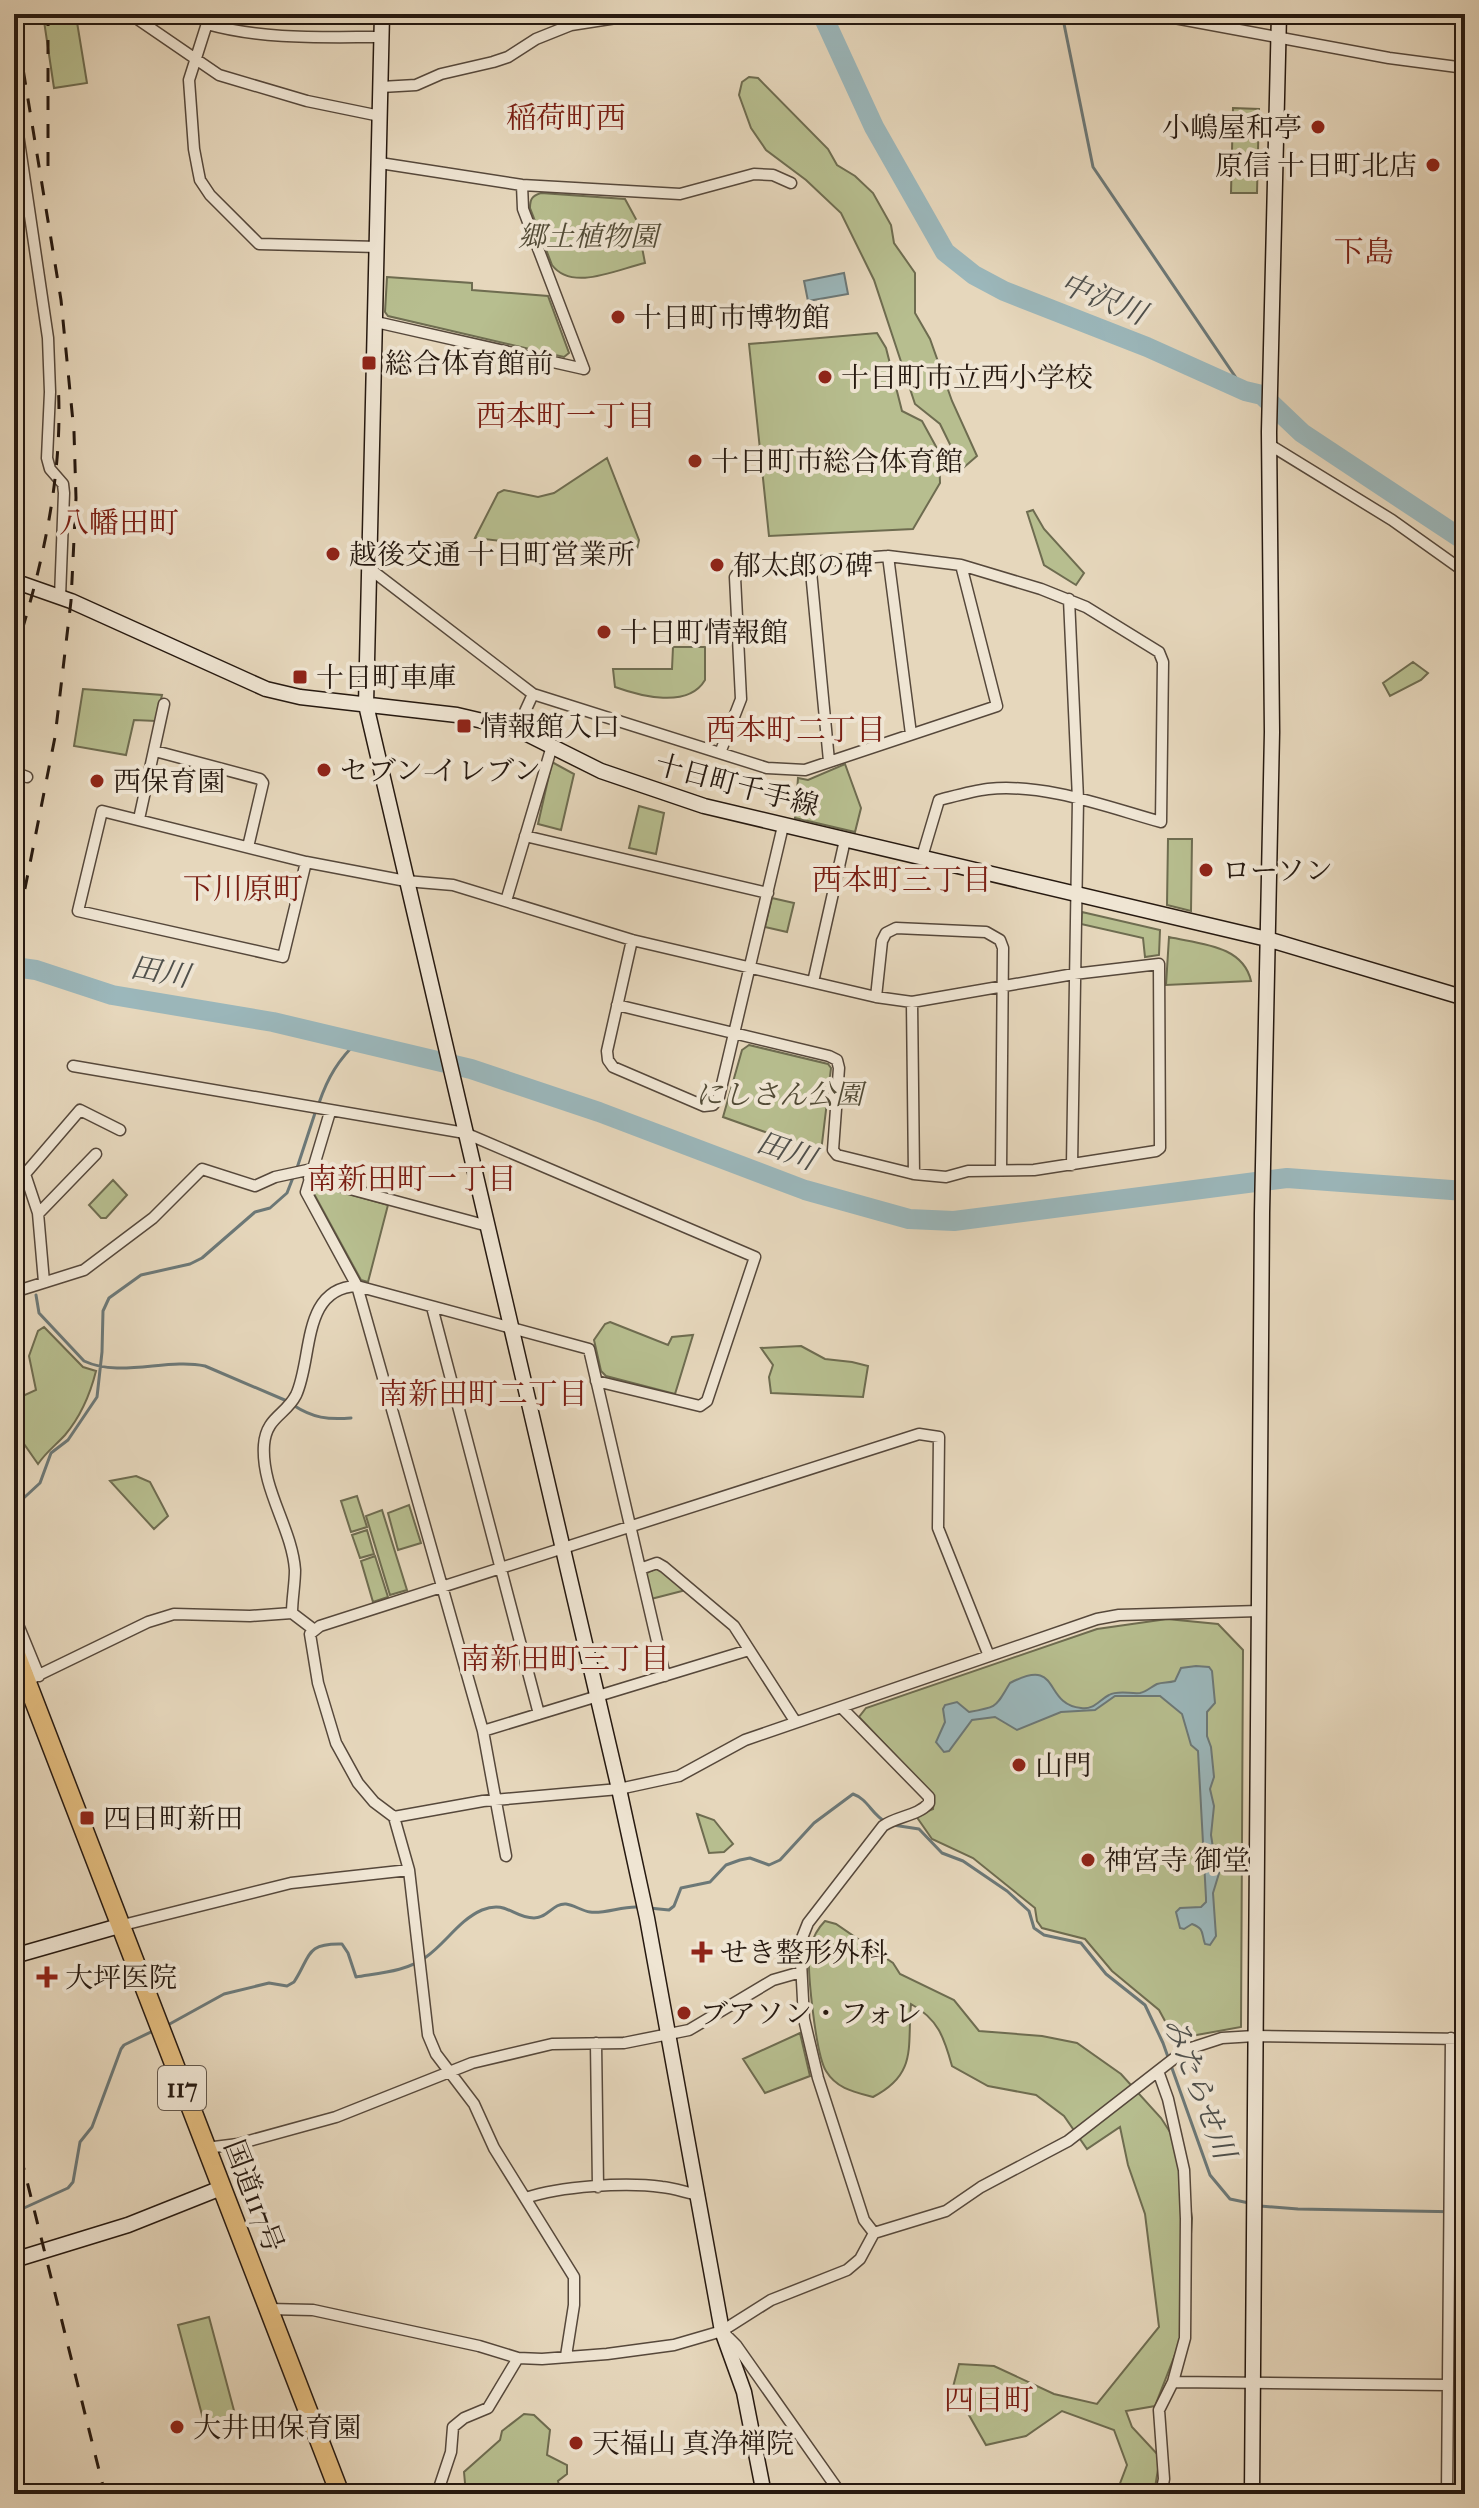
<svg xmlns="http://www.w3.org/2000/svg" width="1479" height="2508" viewBox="0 0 1479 2508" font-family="'IM FELL French Canon','Noto Serif JP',serif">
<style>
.green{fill:#b7be8f;stroke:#6e6c50;stroke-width:2}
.water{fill:#9bb7bb;stroke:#6c7877;stroke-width:2}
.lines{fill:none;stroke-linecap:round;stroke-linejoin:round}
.stream{stroke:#6c7877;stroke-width:3}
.river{stroke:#9bb7bb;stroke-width:20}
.street-casing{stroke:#56483b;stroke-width:13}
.secondary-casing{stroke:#261910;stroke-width:17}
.highway-casing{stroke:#261910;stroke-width:21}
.street{stroke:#efe5d3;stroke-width:10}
.secondary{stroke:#efe5d3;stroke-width:14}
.highway{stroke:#e3bc7e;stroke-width:18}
.rail{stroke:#261910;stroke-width:3;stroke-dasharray:14 14;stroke-linecap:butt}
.poi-dot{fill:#8f2418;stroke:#efe5d3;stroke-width:3}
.labels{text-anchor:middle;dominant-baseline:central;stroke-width:8;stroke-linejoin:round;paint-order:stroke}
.shield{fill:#efe5d3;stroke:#62564a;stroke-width:2}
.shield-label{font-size:26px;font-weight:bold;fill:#261910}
.poi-label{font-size:28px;fill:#261910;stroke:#efe5d3;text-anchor:start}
.park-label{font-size:28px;font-style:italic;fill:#524b36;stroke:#efe5d3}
.street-label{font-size:28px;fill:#261910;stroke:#efe5d3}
.neighbourhood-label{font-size:30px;fill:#7a1f14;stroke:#efe5d3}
.water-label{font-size:30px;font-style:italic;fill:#4f504c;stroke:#efe5d3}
</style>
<rect width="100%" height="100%" fill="#e6d7bc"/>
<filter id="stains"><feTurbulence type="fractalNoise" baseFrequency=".0025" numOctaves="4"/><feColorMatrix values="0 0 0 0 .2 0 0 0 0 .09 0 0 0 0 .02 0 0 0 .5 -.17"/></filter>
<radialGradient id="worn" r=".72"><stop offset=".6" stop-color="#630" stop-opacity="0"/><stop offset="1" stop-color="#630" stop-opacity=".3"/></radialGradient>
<path class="green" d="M76,16L87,83L54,88L44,21Z
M749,77L758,78L828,149L837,165L855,176L873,193L891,225L894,243L915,273V313L930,339L952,401L977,456L962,469L940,424L915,404L874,280L841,213L806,180L766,150L751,128L739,95L742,82Z
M1233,108L1259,109L1257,193H1231Z
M541,193L625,199L637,221L645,263C618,269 572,292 552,265L530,208C530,199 532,196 541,193Z
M387,277L472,283V290L548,296L569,353L564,357L388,316L385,312Z
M877,333L886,348L902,411L922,421L939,452L940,483L913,529L769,536L749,344Z
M607,458L639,540L637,549L591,551L475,538L498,493L504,490L538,497L554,493Z
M1033,510L1044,529L1084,573L1076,585L1044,565L1027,512Z
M673,647H705V680C688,709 640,696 615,687L613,669H672Z
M1413,662L1428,673L1421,680L1390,696L1383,683Z
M83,689L162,695L156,721L134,720L126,755L74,746Z
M552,762L574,774L561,830L538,824Z
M845,764L861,808L855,832L795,818L798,778L808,780Z
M639,806L664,813L656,854L629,848Z
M1168,839H1192L1191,911L1167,905Z
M772,898L794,903L787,932L765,927Z
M1082,912L1160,930L1159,955L1145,957L1143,938L1081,924Z
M1169,937C1200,944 1243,945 1251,981L1166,985Z
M749,1045L828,1064L831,1068L821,1152L723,1117L742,1050Z
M113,1180L127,1195L106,1218H101L89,1205Z
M317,1185L388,1205L368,1282L361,1280L313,1192Z
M610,1322L668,1345L672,1337L693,1335L675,1394L606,1376L601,1371L594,1340L605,1324Z
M44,1327L83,1367L96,1371C90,1395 81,1416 65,1435C56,1445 46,1452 38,1464L24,1444L14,1448V1400L36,1390L29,1356L38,1331Z
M801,1346L825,1359L852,1362L868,1366L863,1397L771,1393L769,1377L773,1365L761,1348Z
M136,1476L150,1482L168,1516L154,1529L110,1481Z
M357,1496L367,1527L351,1532L341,1501Z
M409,1505L421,1543L398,1550L388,1513Z
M382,1510L407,1590L390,1595L366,1516Z
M367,1530L374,1554L360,1558L352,1535Z
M375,1556L388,1597L373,1602L361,1561Z
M658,1568L686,1590L651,1599L646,1576L648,1572Z
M1167,1619L1218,1624L1243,1650L1241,2027L1191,2036L1177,2043L1159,2010L1112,1971L1085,1939L1042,1928L1037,1921L1035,1908L973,1858L932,1839L916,1816L933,1809L934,1796L859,1717L866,1708L1097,1629Z
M697,1814L714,1820L733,1844L724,1852L709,1853Z
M825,1921L836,1924L893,1963L900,1974L954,2000L979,2031L1042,2036L1077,2043L1121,2074L1161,2118L1181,2149L1192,2218L1185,2329L1155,2406L1126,2411L1132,2427L1160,2457L1154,2494H1116L1127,2465L1114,2430L1062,2411L1026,2436L986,2445L953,2387L959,2364L994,2366L1054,2394L1097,2404L1159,2327L1145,2214L1128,2165L1120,2127L1087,2149L1064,2116L1036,2095L988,2086L952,2066C944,2037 938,2019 911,2004C907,2046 918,2074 873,2097C854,2092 837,2089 826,2071C816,2055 806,1967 810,1948C813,1937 817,1929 825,1921Z
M800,2033L810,2076L765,2093L743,2059Z
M209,2317L236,2418L205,2426L178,2325Z
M524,2414L534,2415L550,2430L547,2455L567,2465V2474L558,2481L561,2494H466L464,2472L500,2440L502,2431Z"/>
<path class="water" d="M844,273L848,294L808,301L804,281Z
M1196,1666L1209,1667L1212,1671L1215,1703L1207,1712V1736L1211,1747L1214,1777L1210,1789L1214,1806L1211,1835L1215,1861L1220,1870L1213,1893L1216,1936L1210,1945L1205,1944C1201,1933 1205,1929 1192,1924L1184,1929L1180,1928L1176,1912L1180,1908L1201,1907L1206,1902V1898L1198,1751L1191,1745L1182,1714L1160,1696H1115L1095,1710L1061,1712L1017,1730L995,1717L972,1720L949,1751L944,1752L936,1742L945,1722L943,1709L945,1705L957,1702L969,1712C999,1707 995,1707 1010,1683C1062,1656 1042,1704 1081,1708C1094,1710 1099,1700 1109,1695C1118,1690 1130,1694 1140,1693C1146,1692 1151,1687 1157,1684C1163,1682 1168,1683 1175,1681L1181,1668Z"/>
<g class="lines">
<path class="stream" d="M1062,14L1093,167L1245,391
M319,1103C328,1077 338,1060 359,1040
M297,1168L316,1110
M36,1295L39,1313L84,1361C120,1378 167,1358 205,1366L287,1401
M293,1405C313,1418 328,1420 351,1418
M14,1507L40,1483L51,1453L68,1440L97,1397L102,1352L103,1311L109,1298L141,1275L190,1264L202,1258L255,1212L270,1208L287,1193L294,1175
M893,1825L919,1829L942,1853L963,1861L1007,1891L1029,1911L1034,1928L1044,1935L1081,1943L1106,1974L1145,2005L1163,2043L1210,2175L1230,2199L1249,2203
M649,1908L669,1910L674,1906L681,1888L710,1882L726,1865L740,1860L750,1858L769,1865L780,1860L814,1823L853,1794C868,1799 872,1815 886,1822
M166,2026L224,1994L269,1983L287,1986L294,1982C311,1956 305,1943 342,1944L348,1953L356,1977C379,1973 408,1971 426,1957C446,1943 459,1920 482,1910C507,1900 513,1918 534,1918C548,1918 553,1903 566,1904C574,1905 582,1911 590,1912C605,1914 622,1906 638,1907
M1260,2206L1298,2209L1465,2212
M14,2217L24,2208L68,2188L73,2182L80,2142L92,2127L121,2049L124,2045L155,2030"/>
<path class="river" d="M822,14L874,127L945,252L974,275L1004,291L1147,347L1245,391L1262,395L1302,433L1465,541
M14,967L36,970L112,995L273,1022L471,1069L599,1112L805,1190L909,1219L954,1221L1287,1178L1465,1191"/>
<g class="street-casing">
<path id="street" d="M130,14L219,75L307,101L380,116
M210,14L189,80L194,149L198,170L200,180L210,195L259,244L378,247
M1153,14L1389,58L1465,68
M207,24C264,40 323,37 381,37
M381,87L416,85L441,74L493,62L508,57L536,39L571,25L629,16H648
M14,107L48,338L50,392L47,458L50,469L63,484L64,493L60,597
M380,163L522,185L680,194L754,174L773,175L791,183
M522,185L523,209L584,369
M376,322L584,369
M1270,445L1392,520L1465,572
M888,556L911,734
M810,561L829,761
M370,569L533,694L767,768L805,770L997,706L961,565
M1069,599L1078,799L1072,1165
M517,729L533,694
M155,751L260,779L263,783L248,847
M720,753L741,699L735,577L739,571L746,567L888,556L961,565L1041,589L1086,607L1159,652L1163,662L1161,822C1107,807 1045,783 988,789C972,791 955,796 939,800L922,857
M14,772L27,777
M139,819L164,704
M525,836L768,893
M306,862L283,957L78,911L102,811L306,862L406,881L453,885L632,940L876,997L912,1002L1074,974L1159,964L1160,1148L1156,1151L1034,1170L968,1171L946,1177L914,1174L837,1155L833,1150L839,1068L837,1060L829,1056L617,1005
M506,901L552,746
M632,940L607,1051L608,1060L613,1067L704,1106L713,1105L719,1097L783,826
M813,982L845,840
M876,997L882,941L886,933L896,928L986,932L1000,940L1003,948L1001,1170
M912,1002L914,1174
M73,1066L465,1133L755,1257L707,1401L700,1406L596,1381
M330,1112L306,1192L357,1286L483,1731L506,1856
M309,1178L488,1226
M38,1214L96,1154
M44,1282L38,1213L25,1174L80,1110L120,1130
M14,1292L84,1270L153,1218L202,1169L255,1186L275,1177L312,1169
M432,1307L539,1714
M640,1569L657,1563L664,1567L734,1626L795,1721
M292,1613C292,1599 295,1584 295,1570C292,1528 261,1489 264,1445C266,1417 286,1415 296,1395C313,1359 301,1288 357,1286L589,1349L665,1676
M14,1615L39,1676
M14,1683L16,1686L148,1622L174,1614L250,1616L292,1613L313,1629
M841,1707L929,1797V1803C918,1816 897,1816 883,1826L808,1923L800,1943L804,2019L818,2078L864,2220L874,2233
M483,1731L749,1650
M394,1817L483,1801L619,1789L679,1776L745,1740L1097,1619L1119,1615L1259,1611
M119,1926L291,1883L409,1870
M596,2043L598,2187
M1158,2071L1168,2099L1184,2170L1186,2219L1185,2338L1173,2382L1159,2410L1164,2479L1161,2494
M206,2148L238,2144L336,2117L472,2063L552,2044L624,2043L689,2030L773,1980L801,1972
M526,2198C560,2186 626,2182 662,2187C674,2188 687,2193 699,2195
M268,2309L313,2310L479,2346L518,2358L542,2359L607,2354L674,2345L722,2331L771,2300L847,2270L860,2259L874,2233L946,2211L981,2187L1068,2141L1185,2050L1222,2038L1255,2036L1465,2039
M724,2333L736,2345L841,2494
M566,2356L574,2305V2277L494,2148L474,2104L436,2054L428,2035L409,1870L394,1817L374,1802L358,1783L336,1743L318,1683L310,1634L320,1626L919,1434L939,1437L938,1528L989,1656
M1173,2382L1447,2385
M437,2494L451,2452L453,2427L464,2418L488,2408L518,2358
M1447,2494L1451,2038"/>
</g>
<g class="secondary-casing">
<path id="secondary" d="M382,14L366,705L619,1789L647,1918L722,2331L744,2392L764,2494
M14,581L71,601L266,689L300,697L457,715L517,729L601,771L704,806L1267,939L1465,998
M14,1956L119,1926
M14,2260L128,2225L221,2188
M1252,2494L1262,1213L1272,732L1269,432L1279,14"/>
</g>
<g class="highway-casing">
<path id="highway" d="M14,1649L340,2494"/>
</g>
<use href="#street" class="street"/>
<use href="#secondary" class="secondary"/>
<use href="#highway" class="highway"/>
<path class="rail" d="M48,166V14
M14,656C42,569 64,474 58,382
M14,944L55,737L71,601L76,498L74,432L61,300L14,14
M14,2129L105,2494"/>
</g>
<g class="poi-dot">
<circle cx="1318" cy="127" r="8"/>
<circle cx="1433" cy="165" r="8"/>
<circle cx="618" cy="317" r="8"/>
<rect x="361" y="355" width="16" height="16" rx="4"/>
<circle cx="825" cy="377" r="8"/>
<circle cx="695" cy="461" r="8"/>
<circle cx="333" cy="554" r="8"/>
<circle cx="717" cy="565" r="8"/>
<circle cx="604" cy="632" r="8"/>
<rect x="292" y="669" width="16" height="16" rx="4"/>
<rect x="456" y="718" width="16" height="16" rx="4"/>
<circle cx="324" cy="770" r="8"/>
<circle cx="97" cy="781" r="8"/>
<circle cx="1206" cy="870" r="8"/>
<circle cx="1019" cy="1765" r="8"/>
<rect x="79" y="1810" width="16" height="16" rx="4"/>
<circle cx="1088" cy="1860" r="8"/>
<path d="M698 1940h8v8h8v8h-8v8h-8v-8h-8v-8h8z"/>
<path d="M43 1965h8v8h8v8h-8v8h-8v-8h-8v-8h8z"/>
<circle cx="684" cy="2013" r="8"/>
<circle cx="177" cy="2427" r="8"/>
<circle cx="576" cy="2443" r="8"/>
</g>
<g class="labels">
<rect class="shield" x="158" y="2066" width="48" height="44" rx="6"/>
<g class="shield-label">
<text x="182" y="2088">117</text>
</g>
<g class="poi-label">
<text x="1302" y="127" text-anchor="end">小嶋屋和亭</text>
<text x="1417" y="165" text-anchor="end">原信 十日町北店</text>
<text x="634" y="317">十日町市博物館</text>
<text x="385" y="363">総合体育館前</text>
<text x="841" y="377">十日町市立西小学校</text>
<text x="711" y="461">十日町市総合体育館</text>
<text x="349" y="554">越後交通 十日町営業所</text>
<text x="733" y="565">郁太郎の碑</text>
<text x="620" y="632">十日町情報館</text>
<text x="316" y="677">十日町車庫</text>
<text x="480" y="726">情報館入口</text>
<text x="340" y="770">セブン-イレブン</text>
<text x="113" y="781">西保育園</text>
<text x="1222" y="870">ローソン</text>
<text x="1035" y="1765">山門</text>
<text x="103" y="1818">四日町新田</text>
<text x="1104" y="1860">神宮寺 御堂</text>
<text x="720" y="1952">せき整形外科</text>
<text x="65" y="1977">大坪医院</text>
<text x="700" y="2013">ブアソン・フォレ</text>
<text x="193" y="2427">大井田保育園</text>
<text x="592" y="2443">天福山 真浄禅院</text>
</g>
<g class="park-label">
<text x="588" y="236">郷土植物園</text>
<text x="779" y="1094">にしさん公園</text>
</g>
<g class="street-label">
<text transform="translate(737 785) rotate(15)">十日町千手線</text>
<text transform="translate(254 2196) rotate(69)">国道117号</text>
</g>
<g class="neighbourhood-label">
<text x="566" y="118">稲荷町西</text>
<text x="1364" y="252">下島</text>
<text x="566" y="416">西本町一丁目</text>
<text x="119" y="523">八幡田町</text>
<text x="796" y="730">西本町二丁目</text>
<text x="902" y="880">西本町三丁目</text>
<text x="243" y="889">下川原町</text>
<text x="412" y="1179">南新田町一丁目</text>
<text x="483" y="1394">南新田町二丁目</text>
<text x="565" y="1659">南新田町三丁目</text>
<text x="989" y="2400">四日町</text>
</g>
<g class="water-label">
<text transform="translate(1103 299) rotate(22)">中沢川</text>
<text transform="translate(160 972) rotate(10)">田川</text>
<text transform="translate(786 1151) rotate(19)">田川</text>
<text transform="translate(1199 2088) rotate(69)">みたらせ川</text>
</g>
</g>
<rect width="1479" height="2508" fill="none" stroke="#e6d7bc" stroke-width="48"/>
<rect x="16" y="16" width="1447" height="2476" fill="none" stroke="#261910" stroke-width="4"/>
<rect x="24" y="24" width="1431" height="2460" fill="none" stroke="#261910" stroke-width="2"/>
<rect width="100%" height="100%" filter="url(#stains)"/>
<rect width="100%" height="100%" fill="url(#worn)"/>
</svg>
